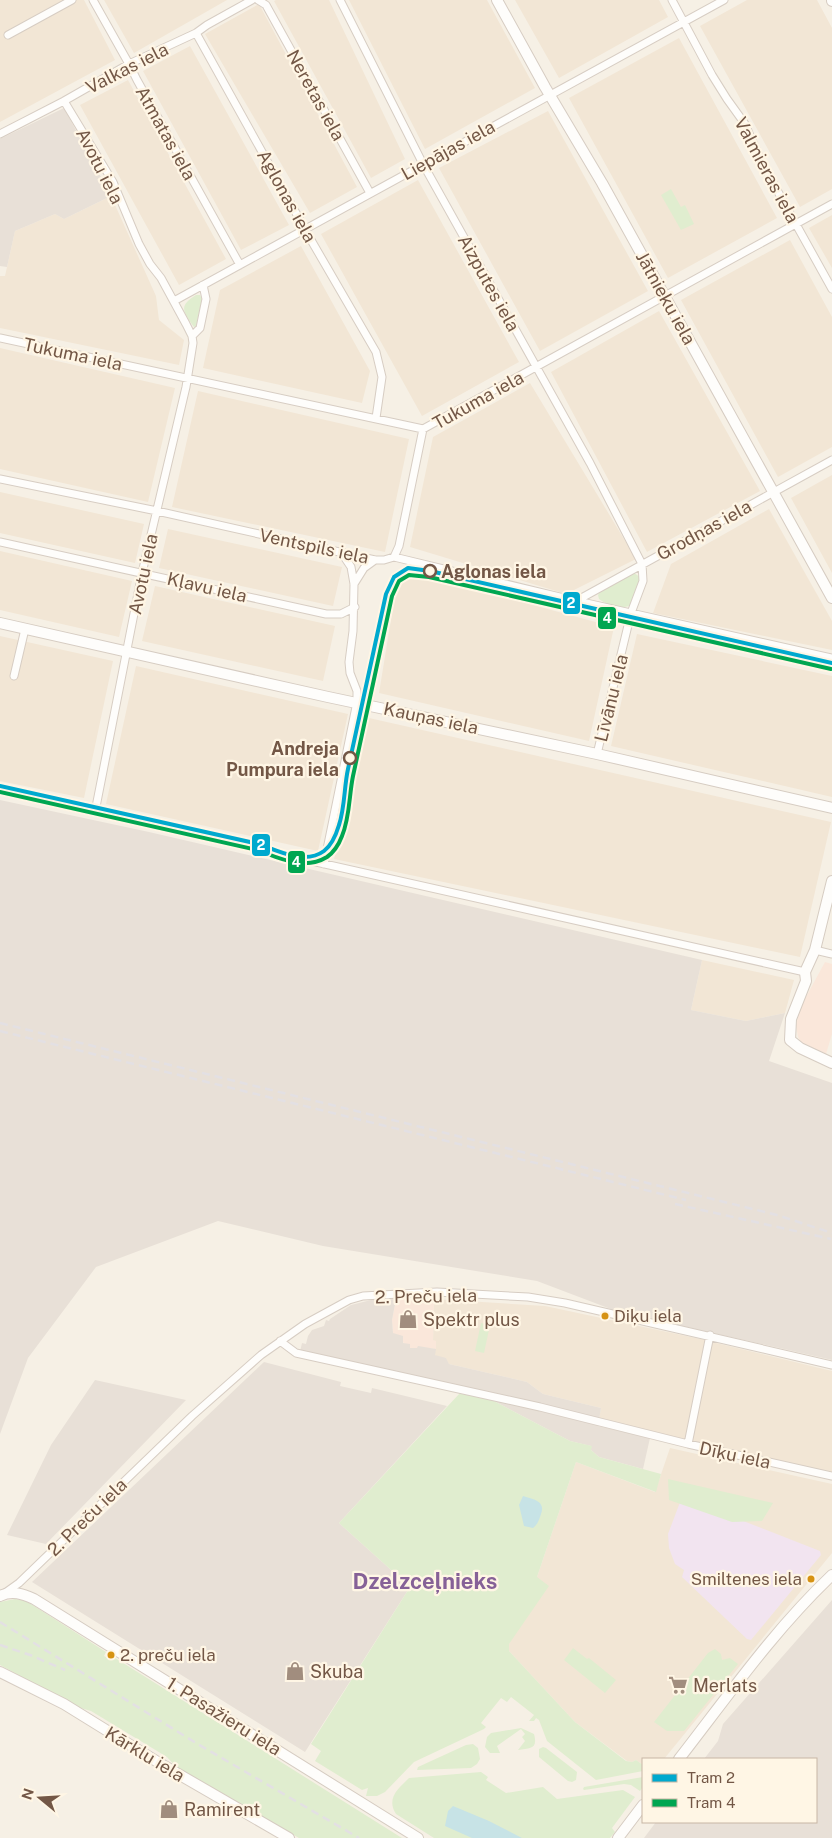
<svg xmlns="http://www.w3.org/2000/svg" width="832" height="1838" viewBox="0 0 832 1838" font-family="'Public Sans',sans-serif">
<style>
.residential{fill:#f2e6d5}
.commercial{fill:#fae7da}
.industrial{fill:#e8e0d7}
.education{fill:#f2e4f0}
.green{fill:#e0edcf}
.water{fill:#c7e3e6}
.lines{fill:none;stroke-linecap:round;stroke-linejoin:round}
.street-casing{stroke:#d7cdc3;stroke-width:9}
.secondary-casing{stroke:#d6ccc2;stroke-width:12}
.street{stroke:#fefdfb;stroke-width:7}
.secondary{stroke:#fefdfb;stroke-width:10}
.rail{stroke:#e3e0e3;stroke-width:2.5;stroke-dasharray:8 5;stroke-linecap:butt}
.tram-1-casing{stroke:#fff6e5;stroke-width:8}
.tram-2-casing{stroke:#fff6e5;stroke-width:8}
.tram-1{stroke:#00a9ce;stroke-width:4}
.tram-2{stroke:#00a651;stroke-width:4}
.stop-dot{fill:#fff6e5;stroke:#735746;stroke-width:2.5}
.bus-dot{fill:#d69212;stroke:#fff6e5;stroke-width:2}
.labels{text-anchor:middle;dominant-baseline:central;stroke-width:4.5;stroke-linejoin:round;paint-order:stroke}
.bus-label{font-size:17px;fill:#735746;stroke:#fff6e5;text-anchor:start}
.street-label{font-size:18px;fill:#735746;stroke:#fff6e5}
.stop-label{font-size:18px;font-weight:bold;fill:#735746;stroke:#fff6e5;text-anchor:start}
.poi-label{font-size:18px;fill:#735746;stroke:#fff6e5;text-anchor:start}
.district-label{font-size:22px;font-weight:bold;fill:#866197;stroke:#fff6e5}
.line-badge{stroke:#fff6e5;stroke-width:2}
.badge-label{font-size:14px;text-anchor:middle;font-weight:bold;fill:#fff}
</style>
<rect width="100%" height="100%" fill="#f6f0e5"/>
<path class="residential" d="M0,0H84L115,60L0,122Z
M104,0H227L134,53Z
M276,0H329L405,159L371,178L274,1Z
M349,0H487L535,88L425,149Z
M515,0H659L668,17L559,78Z
M747,0H817L832,28V189L800,207L700,26Z
M259,4L357,187L310,213L205,34Z
M679,38L777,218L668,278L569,98Z
M190,46L289,225L241,250L143,71Z
M128,80L226,259L179,285L80,105Z
M548,111L648,291L540,351L439,168Z
M418,180L519,362L422,416L321,234Z
M111,196L156,296L159,320L184,340L179,365L0,328V276H5L15,231L55,214L64,219Z
M832,215V268L809,228Z
M790,240L832,317V447L778,477L681,300Z
M301,246L370,371L362,403L203,368L220,290Z
M659,311L760,491L647,552L551,372Z
M0,348L175,388L148,502L0,469Z
M530,383L636,559L566,594L410,547L433,437Z
M198,391L409,439L385,552L172,507Z
M832,475V573L791,498Z
M0,492L144,524L135,563L0,533Z
M769,509L832,621V650L653,613L671,564Z
M168,529L342,567L333,606L159,568Z
M0,551L132,581L119,637L0,610Z
M419,574L614,627L589,741L379,693L397,583L402,577Z
M155,586L335,626L323,681L142,641Z
M637,634L832,676V797L611,746Z
M0,636L113,661L84,798L0,781Z
M136,666L348,714L318,851L106,804Z
M369,718L831,822L800,957L334,859Z
M702,960L794,980L785,1013L746,1021L691,1010Z
M434,1299L545,1306L705,1340L685,1440L599,1419L601,1408L543,1394L527,1382L449,1364L435,1355L433,1341Z
M712,1342L832,1371V1473L692,1442Z
M670,1448L832,1484V1553L664,1759H643V1765L636,1760L632,1762L627,1761L575,1722L509,1651V1644L537,1577L576,1462L655,1492Z"/>
<path class="commercial" d="M825,962L832,964V1034L826,1054L801,1042L798,1037L796,1026L800,1008Z
M396,1299H434L433,1340L436,1341V1349L418,1347V1348H410L393,1334L392,1320Z"/>
<path class="industrial" d="M64,108L111,196L64,219L55,214L15,231L7,267L0,266V139Z
M0,800L149,832L702,960L691,1010L746,1021L785,1013L769,1061L832,1083V1360L616,1311L537,1281L323,1246L218,1221L96,1267L28,1358L0,1434Z
M396,1299L392,1320L393,1333L403,1336V1343L410,1344V1348H417L418,1346L436,1349L435,1355L446,1358L449,1364L527,1382L543,1394L601,1408L598,1426L650,1438L643,1469L599,1457L591,1450V1446L570,1441L492,1400L299,1356L302,1343L306,1344L308,1336L312,1330L324,1326L326,1320L329,1321L330,1319L351,1305L371,1300Z
M264,1362L341,1382L340,1386L371,1393L372,1388L447,1406L339,1523L410,1587L305,1752L32,1582Z
M95,1380L186,1400L46,1544L7,1535L51,1445Z
M832,1600V1838H644L656,1822H816V1759H704L718,1741L723,1724Z"/>
<path class="education" d="M682,1497L820,1551L821,1555L751,1640L747,1639L682,1577L684,1570L675,1564L669,1548L668,1534Z"/>
<path class="green" d="M671,189L681,207L685,205L694,224L681,230L661,195Z
M196,295H200L202,299L196,326L194,327C183,312 178,306 196,295Z
M634,573L640,577L638,586L631,605C623,610 606,605 599,599L598,595L600,592Z
M481,1323L490,1325L484,1353L475,1351Z
M460,1393L492,1400L570,1441L592,1446L591,1450L599,1457L661,1474L656,1492L576,1462L537,1577L549,1586L509,1644V1651L575,1722L626,1761L632,1762L636,1760L643,1765V1771L596,1780L547,1741L539,1720L536,1718L534,1721H529L534,1715L511,1697L507,1702L501,1698L481,1723L486,1727L484,1729L414,1762L385,1792L377,1796H366L368,1788L362,1790L315,1761L321,1751L311,1744L410,1587L339,1523Z
M668,1479L773,1503L762,1521L732,1522L669,1500Z
M15,1599L23,1600L31,1604L106,1652L104,1656L110,1659L112,1656L402,1838H299L176,1767L167,1757L91,1711L77,1707L0,1665V1602Z
M573,1648L587,1659L589,1658L616,1680L605,1693L564,1660Z
M715,1649L721,1654L722,1660L730,1658L738,1664L684,1731H667L654,1722L708,1653Z
M521,1728L534,1734C538,1749 531,1748 518,1750L525,1741L522,1737L525,1734L521,1729L497,1746L500,1753H490L485,1747L487,1737L491,1733Z
M473,1744L478,1748L480,1759L477,1764L471,1768L417,1770L418,1767L466,1745Z
M543,1747L546,1748L577,1772L576,1780L572,1782L568,1781L539,1757V1749Z
M481,1772L488,1777L486,1780L506,1793L543,1787L557,1799L623,1790L635,1797L612,1828L615,1832L610,1838H434L396,1814C386,1798 398,1789 409,1778Z
M643,1777V1787L640,1791L631,1785L624,1784L584,1790L583,1789L584,1787Z"/>
<path class="water" d="M523,1496C533,1499 546,1501 541,1514C539,1520 538,1524 533,1528L524,1526L519,1505Z
M453,1806L489,1821L522,1838H472L445,1826L448,1811Z"/>
<g class="lines">
<g class="street-casing">
<path id="street" d="M93,0L129,64L137,80L240,265
M258,0L266,5L370,193
M340,0L423,164L590,463L642,564L643,581L631,613L597,754
M672,0L712,75L727,99L745,124L762,163L832,289
M196,33L311,240L376,352L382,377L376,418
M8,35L72,0
M64,101L113,182L139,244L150,264L161,278L186,324L192,336L193,343L186,387L142,573L95,812
M0,134L64,101L129,64L196,33L207,25L252,0
M174,301L724,0
M192,336L200,328L206,299L203,285
M0,338L423,429L832,204
M0,479L157,511L375,560H384L394,557L564,598L832,658
M0,542L326,614H341L355,607
M394,557L399,546L423,429
M354,584L364,568L375,560
M576,601L832,460
M14,676L25,629
M0,791L805,972
M324,864L357,702V691L350,673L349,662L353,631L354,584L351,567L341,552
M815,950L832,954
M280,1341L296,1353L540,1407L688,1444L832,1476
M688,1444L710,1335
M5,1593L19,1583L192,1416L261,1355L305,1324L349,1300L363,1296L437,1292L528,1297L565,1303L832,1365"/>
</g>
<g class="secondary-casing">
<path id="secondary" d="M497,0L545,87L602,183L832,598
M832,0V1
M0,623L328,697L597,754L832,808
M832,881L815,950L805,972L806,981L791,1019L790,1040L800,1048L832,1063
M0,1596C12,1590 23,1594 34,1599L418,1838
M0,1672L64,1704L161,1764L289,1838
M679,1759C728,1696 774,1630 832,1575
M618,1838L643,1805"/>
</g>
<use href="#street" class="street"/>
<use href="#secondary" class="secondary"/>
<path class="rail" d="M0,1023L777,1215L832,1233
M0,1031L686,1200
M675,1204L831,1239
M0,1622L196,1743L359,1838
M0,1645L30,1655L65,1670"/>
<g class="tram-1-casing">
<path id="tram-1" d="M0,786L259,844C278,851 305,865 324,851C332,845 336,835 339,825C345,807 344,787 348,769C361,711 373,652 386,594L394,577L408,568L430,571L832,663"/>
</g>
<g class="tram-2-casing">
<path id="tram-2" d="M0,792L257,850C279,858 304,871 327,857C334,852 339,844 342,836C350,817 349,795 353,776C366,716 379,656 392,596L399,581L409,575L429,577L831,669"/>
</g>
<use href="#tram-1" class="tram-1"/>
<use href="#tram-2" class="tram-2"/>
</g>
<defs>
<g id="shop-bare" transform="scale(1.5)"><path d="M-5-2.5h2.3a2.7 3.5 0 0 1 5.4 0H5L5.5 6h-11ZM-1.5-2.5h3a1.5 2.3 0 0 0-3 0Z" fill="#a18d7e" stroke="#fff6e5" stroke-width="2.5" paint-order="stroke"/></g>
<g id="supermarket-bare" transform="scale(1.5)"><path d="M-6-5.5h2.5l.6 2H6L4.5 2H-2.5L-4.4-4H-6ZM-1.5 3.2a1.3 1.3 0 1 0 .1 0ZM3 3.2a1.3 1.3 0 1 0 .1 0Z" fill="#a18d7e" stroke="#fff6e5" stroke-width="2.5" paint-order="stroke"/></g>
</defs>
<g fill-rule="evenodd">
<use href="#shop-bare" x="408" y="1319"/>
<use href="#shop-bare" x="295" y="1671"/>
<use href="#supermarket-bare" x="678" y="1685"/>
<use href="#shop-bare" x="169" y="1809"/>
</g>
<g class="stop-dot">
<circle cx="430" cy="571" r="6"/>
<circle cx="350" cy="758" r="6"/>
</g>
<g class="bus-dot">
<circle cx="605" cy="1316" r="4.5"/>
<circle cx="811" cy="1579" r="4.5"/>
<circle cx="111" cy="1655" r="4.5"/>
</g>
<g class="labels">
<g class="bus-label">
<text x="614" y="1316">Diķu iela</text>
<text x="802" y="1579" text-anchor="end">Smiltenes iela</text>
<text x="120" y="1655">2. preču iela</text>
</g>
<g class="street-label">
<text transform="translate(127 68) rotate(-27)">Valkas iela</text>
<text transform="translate(316 95) rotate(61)">Neretas iela</text>
<text transform="translate(166 133) rotate(61)">Atmatas iela</text>
<text transform="translate(448 150) rotate(-29)">Liepājas iela</text>
<text transform="translate(100 166) rotate(63)">Avotu iela</text>
<text transform="translate(767 170) rotate(62)">Valmieras iela</text>
<text transform="translate(287 196) rotate(61)">Aglonas iela</text>
<text transform="translate(489 283) rotate(61)">Aizputes iela</text>
<text transform="translate(666 298) rotate(61)">Jātnieku iela</text>
<text transform="translate(73 354) rotate(12)">Tukuma iela</text>
<text transform="translate(478 400) rotate(-29)">Tukuma iela</text>
<text transform="translate(704 530) rotate(-29)">Grodņas iela</text>
<text transform="translate(314 546) rotate(12)">Ventspils iela</text>
<text transform="translate(143 574) rotate(-78)">Avotu iela</text>
<text transform="translate(207 587) rotate(13)">Kļavu iela</text>
<text transform="translate(611 698) rotate(-76)">Līvānu iela</text>
<text transform="translate(431 718) rotate(12)">Kauņas iela</text>
<text transform="translate(426 1296) rotate(-1)">2. Preču iela</text>
<text transform="translate(735 1455) rotate(12)">Dīķu iela</text>
<text transform="translate(87 1517) rotate(-44)">2. Preču iela</text>
<text transform="translate(224 1716) rotate(32)">1. Pasažieru iela</text>
<text transform="translate(145 1754) rotate(31)">Kārklu iela</text>
</g>
<g class="stop-label">
<text x="441" y="571">Aglonas iela</text>
<text x="339" y="748" text-anchor="end">Andreja<tspan x="339" dy="21">Pumpura iela</tspan></text>
</g>
<g class="poi-label">
<text x="423" y="1319">Spektr plus</text>
<text x="310" y="1671">Skuba</text>
<text x="693" y="1685">Merlats</text>
<text x="184" y="1809">Ramirent</text>
</g>
<g class="district-label">
<text x="425" y="1581">Dzelzceļnieks</text>
</g>
</g>
<g class="line-badge">
<rect x="562" y="591" width="19" height="24" rx="5" fill="#00a9ce"/>
<rect x="597" y="606" width="20" height="24" rx="5" fill="#00a651"/>
<rect x="251" y="833" width="20" height="24" rx="5" fill="#00a9ce"/>
<rect x="287" y="850" width="19" height="24" rx="5" fill="#00a651"/>
</g>
<g class="badge-label">
<text x="571" y="608">2</text>
<text x="607" y="623">4</text>
<text x="261" y="850">2</text>
<text x="296" y="867">4</text>
</g>
<rect x="642" y="1758" width="175" height="65" fill="#fff6e5" stroke="#c7b6a5"/>
<rect x="652" y="1774" width="25" height="8" fill="#00a9ce" stroke="#c7b6a5"/>
<text x="687" y="1783" font-size="15" fill="#735746">Tram 2</text>
<rect x="652" y="1799" width="25" height="8" fill="#00a651" stroke="#c7b6a5"/>
<text x="687" y="1808" font-size="15" fill="#735746">Tram 4</text>
<g transform="translate(40 1798) rotate(288)" stroke="#fff6e5" stroke-width="4" paint-order="stroke">
<path d="M0-4L9 19L0 12L-9 19Z" fill="#735746"/>
<text y="-8" font-size="14" font-weight="bold" text-anchor="middle" fill="#735746">N</text>
</g>
</svg>
